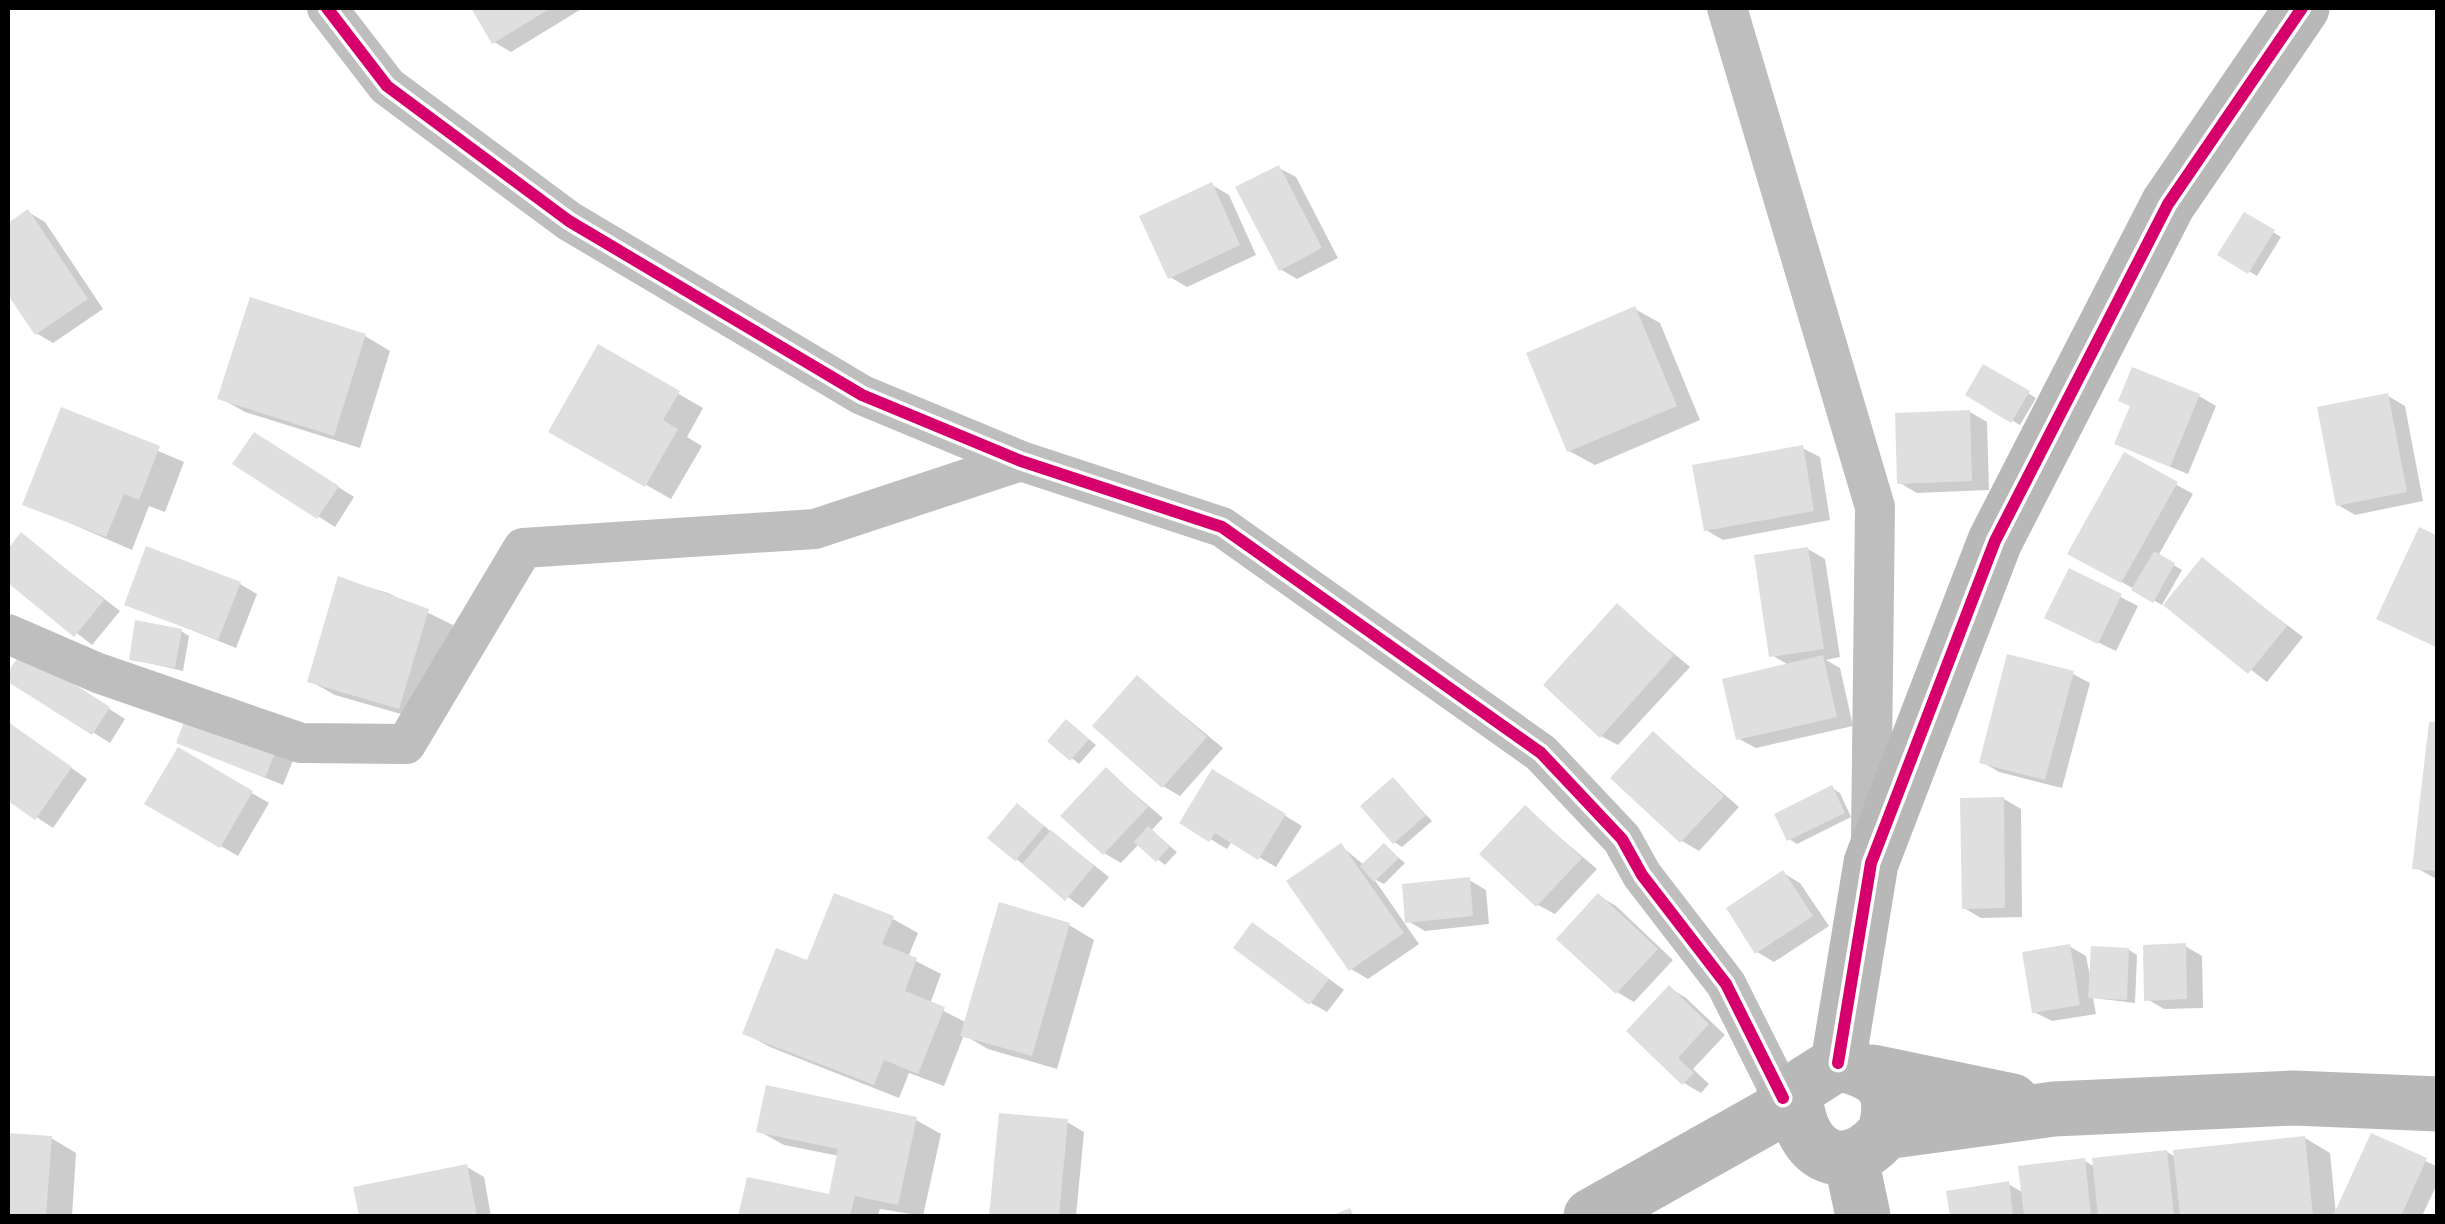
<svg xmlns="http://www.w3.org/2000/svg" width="2445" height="1224" viewBox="0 0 2445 1224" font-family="Barlow,sans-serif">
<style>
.shadow{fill:#0003}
.building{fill:#dfdfdf}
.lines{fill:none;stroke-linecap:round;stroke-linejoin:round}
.street{stroke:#bebebe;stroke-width:40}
.secondary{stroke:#b8b8b8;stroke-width:55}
.cycleway-casing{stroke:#fff;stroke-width:19}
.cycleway{stroke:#d6006c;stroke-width:12}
</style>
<rect width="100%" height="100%" fill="#fff"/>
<path class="shadow" d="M473,8H583L511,52L494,42Z
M1279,168L1296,177L1338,258L1297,279L1280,269Z
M1212,185L1229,195L1256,255L1187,287L1170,277Z
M28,212L45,222L103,309L53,343L36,333L8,290V226Z
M2245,215L2281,237L2257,276L2221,255Z
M252,300L365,336L390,351L360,448L245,412L220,398Z
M1635,309L1660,323L1700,420L1595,465L1569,451Z
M599,348L703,408L687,437L702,446L671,499L551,431Z
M1984,367L2036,398L2020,425L1968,394Z
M2199,396L2216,406L2188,474L2134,452L2132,407Z
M2388,396L2405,406L2423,501L2355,515L2338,505Z
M62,410L184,462L165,512L149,506L132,550L26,504Z
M1970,412L1987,422L1989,490L1917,493L1900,483Z
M272,445L354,497L335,527L236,464Z
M1802,448L1820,457L1830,520L1723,540L1706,530Z
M2125,456L2193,494L2158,556L2182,570L2162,605L2071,553Z
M22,535L120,611L92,645L8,579V552Z
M1808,549L1825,559L1840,657L1826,660L1840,668L1853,726L1756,748L1739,739L1790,666L1772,655Z
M2202,561L2303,637L2267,682L2166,605Z
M2070,571L2138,606L2116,651L2064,626Z
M340,579L388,593L453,625L425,721L335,695L310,681Z
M240,584L257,594L236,648L127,604Z
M1617,606L1690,667L1618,745L1601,736Z
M181,631L189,636L183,671L131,659Z
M23,654L125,719L110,743L8,679Z
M2073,674L2090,683L2062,788L1999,772L1982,762Z
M1138,678L1223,748L1180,796L1163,786Z
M8,723L87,779L53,828L8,798Z
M2438,725V880L2415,867Z
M1074,727L1096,745L1079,764L1051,741Z
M1654,734L1739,807L1699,851L1682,841L1614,778Z
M179,742L296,753L283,785Z
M179,751L269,803L238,856L147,803Z
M1106,770L1163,818L1151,831L1177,852L1165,865L1139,844L1121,863L1104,853Z
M1213,772L1302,826L1276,867L1232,841L1227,849L1182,822Z
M1393,780L1432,821L1402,847L1394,842Z
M1832,788L1840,793L1851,817L1797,844L1789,839Z
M2004,799L2021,809L2022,917L1981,918L1964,908Z
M1525,808L1597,869L1555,914L1538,905Z
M1025,811L1109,877L1083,908L1016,859Z
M1341,846L1364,865L1384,846L1405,863L1384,884L1374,879L1419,944L1368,979L1351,969Z
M1783,873L1800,883L1829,926L1774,962L1757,952Z
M1469,880L1486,890L1489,924L1425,931L1408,921Z
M1599,896L1616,906L1673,960L1634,1002L1617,992Z
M893,919L918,933L908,957L941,974L930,1004L967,1023L1069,925L1094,940L1057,1069L988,1049L964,1035L944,1086L909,1073L899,1098L770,1047L745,1033L808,963Z
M1270,935L1344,990L1327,1012L1311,1003Z
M2069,946L2086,956L2090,976L2129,950L2137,955L2135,1003L2093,998L2096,1014L2052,1021L2034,1012Z
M2185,946L2202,956L2203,1008L2164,1009L2147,999Z
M1670,988L1686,998L1725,1035L1693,1069L1709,1084L1701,1093L1684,1083L1629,1031Z
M1001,1115L1067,1122L1084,1132L1076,1216H991Z
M916,1120L941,1134L923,1216L880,1209L878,1216H740L749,1179L831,1197L839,1156L784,1145L759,1131Z
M8,1136L51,1138L76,1153L72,1216H8Z
M2372,1136L2438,1167V1182L2422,1216H1952L1949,1193L2008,1184L2024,1193L2085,1161L2095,1167L2167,1152L2176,1157L2305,1138L2330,1153L2336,1215Z
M467,1167L484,1177L491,1216H361L356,1189Z"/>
<path class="building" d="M471,8H551L492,44Z
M1279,165L1322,248L1279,271L1235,187Z
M1212,182L1240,245L1168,279L1139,216Z
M28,209L88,299L35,335L8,295V223Z
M2244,212L2275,230L2248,274L2217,255Z
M250,297L366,334L334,436L217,399Z
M1635,306L1677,406L1567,452L1526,353Z
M598,344L680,391L663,420L678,429L645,487L548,432Z
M1983,364L2030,391L2011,423L1965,395Z
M2132,367L2200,394L2170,467L2114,444L2130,406L2118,401Z
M2388,393L2407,492L2336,506L2317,407Z
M61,407L160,446L139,500L124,494L106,537L22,505Z
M1970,410L1972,481L1897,484L1895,413Z
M254,432L339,486L317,519L232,464Z
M1803,445L1814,511L1704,531L1692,465Z
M2124,452L2178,482L2121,583L2067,554Z
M2419,527L2438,536V648L2376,619Z
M21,532L104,600L74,637L8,583V549Z
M146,546L241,582L218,640L124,605Z
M1808,547L1824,649L1769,657L1754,555Z
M2154,551L2175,563L2153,603L2131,590Z
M2202,557L2287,626L2248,674L2163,605Z
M2069,568L2122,594L2098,644L2044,618Z
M338,576L429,609L399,709L307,682Z
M1617,603L1674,655L1600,738L1543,685Z
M135,620L182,629L175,668L129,660Z
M22,651L110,707L92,735L8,682V672Z
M2007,654L2074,671L2045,780L1979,763Z
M1823,655L1837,717L1736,740L1722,679Z
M1137,675L1207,737L1162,788L1092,726Z
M190,706L280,741L265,778L176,743Z
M1066,719L1089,739L1070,761L1047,741Z
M8,722L72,767L35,820L8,801Z
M2429,722H2438V871L2412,869Z
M1653,731L1724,796L1680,843L1610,778Z
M178,747L253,791L220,848L144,804Z
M1106,767L1148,807L1103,855L1060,816Z
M1212,769L1286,814L1258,860L1215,833L1209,842L1179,823Z
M1393,777L1426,815L1393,844L1360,806Z
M1832,785L1845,813L1787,841L1774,814Z
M2004,797L2005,908L1962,909L1960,798Z
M1017,803L1044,826L1015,861L987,838Z
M1525,805L1582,858L1536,907L1479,854Z
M1148,826L1170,846L1156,862L1134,842Z
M1051,830L1094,866L1065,901L1022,864Z
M1341,843L1404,933L1349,971L1286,881Z
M1384,843L1399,858L1374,882L1360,866Z
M1783,870L1813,916L1755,954L1726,908Z
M1470,877L1473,916L1405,923L1402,884Z
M834,893L894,916L882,944L917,958L905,991L945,1007L918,1074L884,1060L874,1085L742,1034L776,948L807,960Z
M1598,893L1658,949L1616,994L1556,939Z
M999,902L1070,923L1032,1056L960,1036Z
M1252,922L1329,979L1309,1005L1233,948Z
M2186,943L2187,999L2144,1001L2143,945Z
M2070,944L2080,1005L2032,1013L2022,952Z
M2091,946L2129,948L2127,1000L2088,998Z
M1669,985L1709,1024L1678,1058L1694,1073L1682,1085L1626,1031Z
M766,1085L917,1117L898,1205L855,1196L850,1216H738L747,1177L829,1194L838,1149L756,1132Z
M999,1113L1068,1119L1059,1216H989Z
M8,1133L52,1136L46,1216H8Z
M2371,1133L2427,1158L2401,1216H2333Z
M2305,1136L2313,1216H2180L2173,1150Z
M2167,1150L2174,1216H2098L2092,1158Z
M2085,1158L2091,1216H2024L2018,1166Z
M467,1164L477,1216H359L353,1187Z
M2009,1181L2013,1216H1950L1946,1191Z
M1350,1208L1354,1216H1331Z"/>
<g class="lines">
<path class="street" d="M327,8L387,86L569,221L862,395L1021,461L1222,527L1541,753L1622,839L1642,875L1726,984L1783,1098
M1727,8L1875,507L1871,837
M8,634L98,673L301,743L406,744L523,548L815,529L1021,461"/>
<path class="secondary" d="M1838,1063L1871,863L1995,541L2168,204L2302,8
M1872,1072L2012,1101
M1885,1132C1897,1086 1880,1074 1838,1063L1783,1098L1796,1101C1801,1157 1847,1180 1885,1132L2054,1109L2294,1098L2438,1104
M1851,1159L1863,1216
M1591,1216L1796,1101"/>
<g class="cycleway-casing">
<path id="cycleway" d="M327,8L387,86L569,221L862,395L1021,461L1222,527L1541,753L1622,839L1642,875L1726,984L1783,1098
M1838,1063L1871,863L1995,541L2168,204L2302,8"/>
</g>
<use href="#cycleway" class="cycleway"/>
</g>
<rect width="2445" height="1224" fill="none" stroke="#000000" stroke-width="20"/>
</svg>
